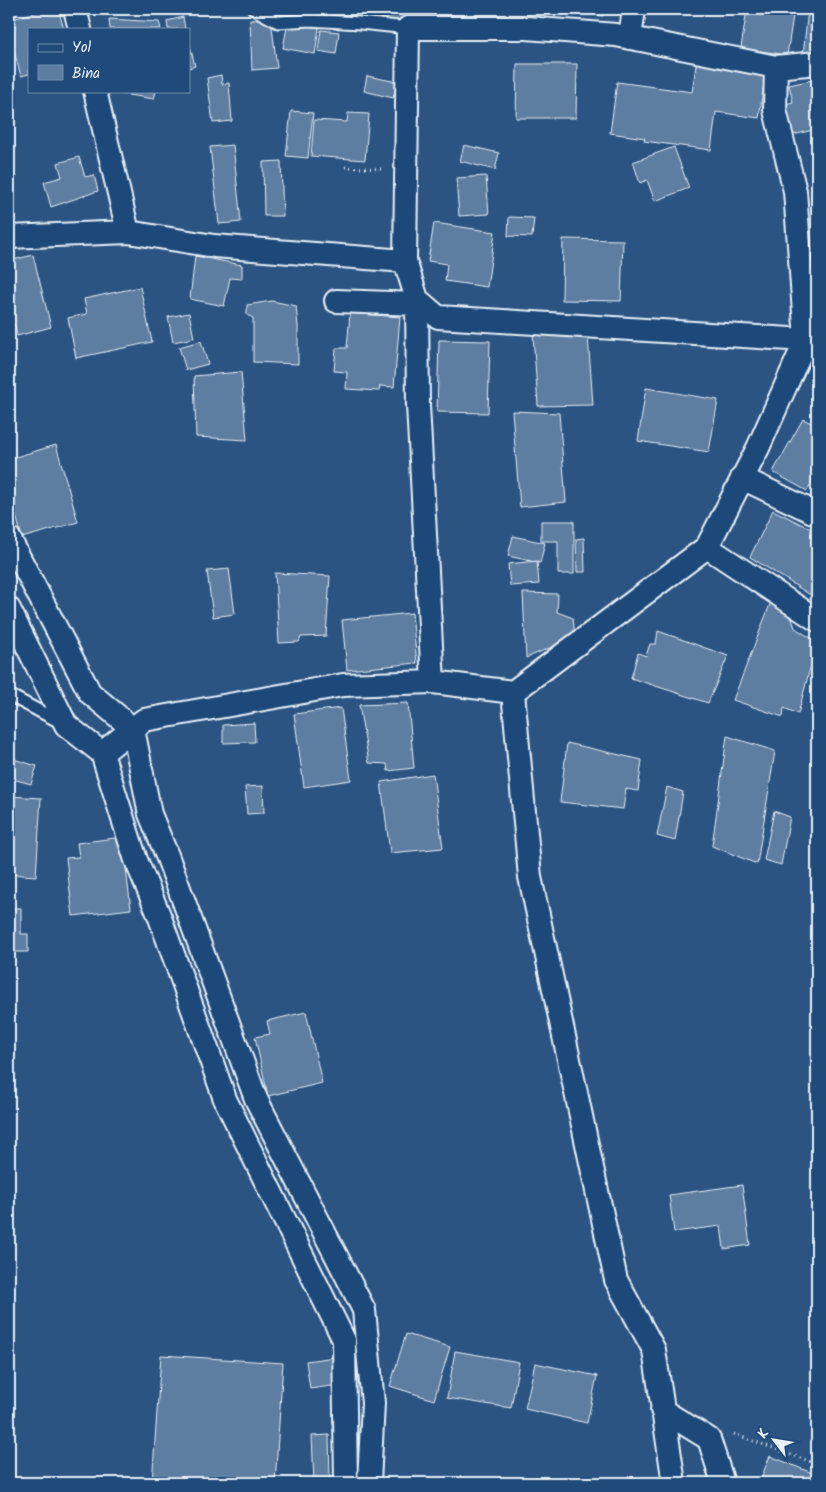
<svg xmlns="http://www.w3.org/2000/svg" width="826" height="1492" viewBox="0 0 826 1492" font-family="Kalam,sans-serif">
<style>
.building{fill:#5d7da1;stroke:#e8f1f8}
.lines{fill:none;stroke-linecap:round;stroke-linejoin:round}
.service-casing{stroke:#e8f1f8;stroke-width:15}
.minor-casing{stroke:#e8f1f8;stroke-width:26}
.path{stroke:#e8f1f8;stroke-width:3;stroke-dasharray:1 4;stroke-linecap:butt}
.service{stroke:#1f4a7a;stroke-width:11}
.minor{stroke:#1f4a7a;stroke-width:22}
</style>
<rect width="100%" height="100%" fill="#2b5482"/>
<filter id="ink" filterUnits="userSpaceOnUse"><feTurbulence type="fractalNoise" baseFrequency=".02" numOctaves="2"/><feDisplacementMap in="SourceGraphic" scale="10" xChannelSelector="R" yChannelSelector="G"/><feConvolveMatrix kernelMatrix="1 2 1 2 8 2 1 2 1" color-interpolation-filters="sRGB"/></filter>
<g filter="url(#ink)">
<path class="building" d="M47,9H58L64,29H29V74L21,76L9,34V20Z
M272,9H304L305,16L273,19Z
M382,9H414V20L383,21Z
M415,9H461V10L415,18Z
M550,9H604L603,16Z
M747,9H794L787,55L741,48Z
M808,9H817V56L803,55Z
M183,17L185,29H168L167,21Z
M109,19L159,22L161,29H110Z
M271,19L277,68L252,70L250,20Z
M288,22L319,28L315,54L283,48Z
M321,30L339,32L336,54L318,51Z
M189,42L195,66L189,68Z
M697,59L766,69L759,118L716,112L711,150L644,141L645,138L610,133L617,82L692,92Z
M517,64H577L576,118H516Z
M221,75L222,84L229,83L232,121L213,123L207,78Z
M367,76L397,82L393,98L364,91Z
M817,79V129L793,135L786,104L793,102L789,85Z
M123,91H156L154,99L122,94Z
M291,111L313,113L308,158L286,156Z
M348,113L369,114L365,160L311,156L314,120L347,122Z
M233,145L241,222L219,224L210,147Z
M464,145L499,153L495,170L460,161Z
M674,147L689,188L655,201L647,180L640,183L633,162Z
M79,157L85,177L94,175L98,191L51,207L44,182L62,177L58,163Z
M281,161L283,216H264L263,162Z
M486,176L489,214L459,216L456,178Z
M509,217L534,218L532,237L508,236Z
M434,223L495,232L487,287L445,281L447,264L428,261Z
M563,239L623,240L621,301L562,300Z
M33,255L51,327L17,336L15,325L9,327V261Z
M195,256L242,265V279L230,278L224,306L190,299Z
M140,287L152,342L76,358L68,318L87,314L84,299Z
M272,301L296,306L298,326V364L253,362V318L247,315V305Z
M189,313L194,338L173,342L168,317Z
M350,313L400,317L394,387L380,386L379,391L346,389L347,372L334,371L336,348H347Z
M533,334L588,336L593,405L538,406Z
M439,340L490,341L488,413L437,412Z
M201,341L208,364L186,370L179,347Z
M817,369V385L810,381Z
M241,372L247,440L196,437L194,376Z
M646,388L718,400L709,452L638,441Z
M817,392V405L813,403Z
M512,411L559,413L566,502L520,507Z
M803,419L817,426V472L807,491L773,472Z
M56,445L78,522L22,538L9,489V459Z
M773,510L817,532V599L750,557Z
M541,521H574V574H558V541H541Z
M513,536L545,543L540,563L508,556Z
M584,538L585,572H577L576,539Z
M537,561L539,584L510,586L508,564Z
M229,569L235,614L213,617L207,571Z
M275,573L330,576L326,636L301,637L299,642L279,643Z
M523,593L558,594L557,612L573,618L575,637L526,658Z
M771,602L792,619L795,628L817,642L798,714L784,708L783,717L733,700Z
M412,613L417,663L347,670L342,620Z
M658,631L728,656L708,703L631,678L638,653L646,656L650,644H656Z
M408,703L414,768L388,771L387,764L369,763L359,705Z
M341,708L351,780L304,787L294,714Z
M254,723L255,742L223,743V725Z
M727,736L775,751L757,864L712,846Z
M567,743L642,760L638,791L626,789L623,809L560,802Z
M10,758L37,766L31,784L9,778Z
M433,774L443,848L390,853L381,782Z
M263,786L264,813L247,814L245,787Z
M667,787L683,792L675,841L657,836Z
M9,796L41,798L36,876L9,874Z
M774,811L790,817L781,865L764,860Z
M122,837L131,909L73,916L66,858L79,857L77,843Z
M9,908H21V934H28V952H9Z
M306,1012L322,1083L268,1096L255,1037L270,1034L267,1021Z
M742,1185L750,1245L724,1249L721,1226L674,1232L669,1195Z
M406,1334L450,1347L434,1400L390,1386Z
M455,1351L519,1362L511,1408L447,1398Z
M161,1355L283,1363L275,1483H152Z
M335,1357L338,1385L310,1389L306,1361Z
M535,1363L597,1376L587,1423L525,1409Z
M329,1435L330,1483H314L312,1436Z
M770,1456L817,1475V1483H759Z"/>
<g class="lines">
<g class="service-casing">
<path id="service" d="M254,9L278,22L309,20L360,23L408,28
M9,695L60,722"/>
</g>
<g class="minor-casing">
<path id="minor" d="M75,9L80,29
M630,38L634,9
M95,91L128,232
M9,237L128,232L214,246L405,261L408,28H526L616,35L776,67L817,63
M405,261L417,299L438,317L806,340L817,342
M417,299L418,405L433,682
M336,301L418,304
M742,478L813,512L817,510
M9,538L90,693L133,729L150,814L168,858L256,1099L364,1310L373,1403L369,1483
M707,547L817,620
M9,609L66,725L102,753L136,860L159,915L225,1099L344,1340L346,1483
M513,692L530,877L616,1280L654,1350L674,1483
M102,753L144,720L343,685L433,682L513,692L707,547L758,448L806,340L795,191L775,110L776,67
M662,1410L709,1439L723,1483"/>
</g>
<path class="path" d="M345,167L382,169
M734,1434L817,1464"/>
<use href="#service" class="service"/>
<use href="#minor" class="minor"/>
</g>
</g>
<rect width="826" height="1492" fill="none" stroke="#1f4a7a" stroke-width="30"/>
<rect x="15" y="15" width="796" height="1462" fill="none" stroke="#e8f1f8" stroke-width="2" filter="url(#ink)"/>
<rect x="28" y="28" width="162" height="65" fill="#1f4a7a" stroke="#6f8dac"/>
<rect x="38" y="44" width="25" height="8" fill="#1f4a7a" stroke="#6f8dac"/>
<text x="72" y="52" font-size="15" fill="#e8f1f8">Yol</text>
<rect x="38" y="65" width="25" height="15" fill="#5d7da1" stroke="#6f8dac"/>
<text x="72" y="78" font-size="15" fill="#e8f1f8">Bina</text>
<g transform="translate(774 1440) rotate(301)" stroke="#1f4a7a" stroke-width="4" paint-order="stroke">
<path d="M0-4L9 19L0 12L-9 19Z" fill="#e8f1f8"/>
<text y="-8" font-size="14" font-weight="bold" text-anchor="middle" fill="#e8f1f8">K</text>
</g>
</svg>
